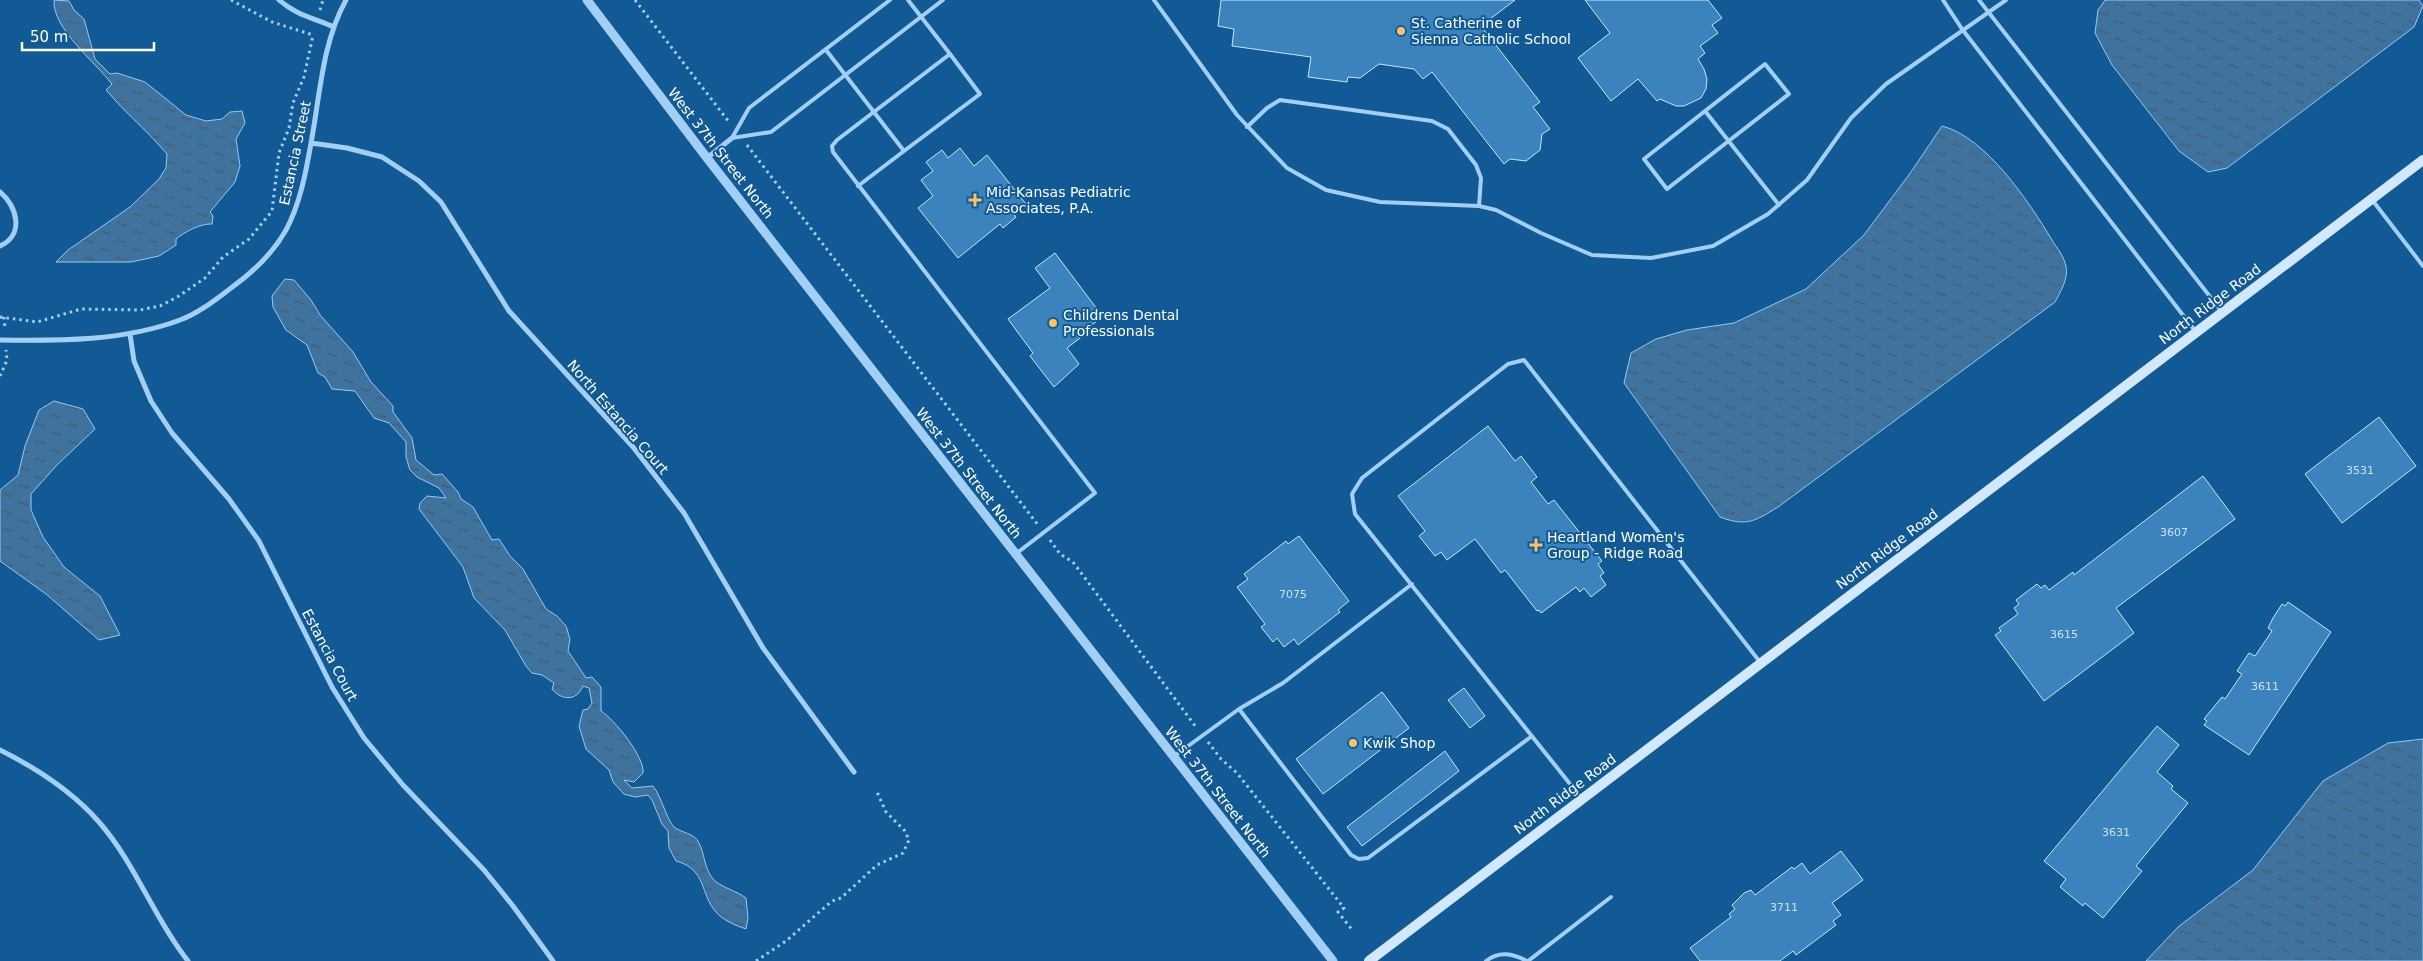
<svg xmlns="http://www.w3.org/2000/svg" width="2423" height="961" viewBox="0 0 2423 961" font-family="'DejaVu Sans',sans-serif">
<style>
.water{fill:url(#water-ripples);stroke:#93ccf6}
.building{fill:#3b83bd;stroke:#c9e6fd}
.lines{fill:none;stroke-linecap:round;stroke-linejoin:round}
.path{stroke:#a2cff3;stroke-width:3;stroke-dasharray:2.5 4;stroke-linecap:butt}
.service{stroke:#a2cff3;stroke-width:4}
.minor{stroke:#a2cff3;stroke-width:5}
.tertiary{stroke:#a2cff3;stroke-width:9}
.secondary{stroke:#d1e8fd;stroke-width:10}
.poi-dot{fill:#ffc163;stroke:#125a95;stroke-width:2}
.labels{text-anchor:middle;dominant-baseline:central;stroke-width:4;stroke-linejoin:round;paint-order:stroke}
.number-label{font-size:11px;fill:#cee0ee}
.poi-label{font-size:14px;fill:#fff;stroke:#125a95;text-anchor:start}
.street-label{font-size:14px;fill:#fff;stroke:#125a95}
</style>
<defs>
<pattern id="water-ripples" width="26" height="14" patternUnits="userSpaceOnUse" patternTransform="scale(1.25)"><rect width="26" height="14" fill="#3f729d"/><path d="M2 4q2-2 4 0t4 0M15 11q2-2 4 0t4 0" fill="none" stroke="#475b6c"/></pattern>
</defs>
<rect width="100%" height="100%" fill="#125a95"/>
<path class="water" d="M54,0L69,1L74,10L84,19L95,59L110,74L117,73L145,82L186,115L206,121L222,119L230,112L242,111L245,123L236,139L240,166L235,182L210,212L213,216L212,224C202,223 184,232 176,239V245L159,256L131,262H56L68,250L130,207L159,179L166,168L167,154C148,131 125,113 106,90L112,84C95,62 52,28 54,0Z
M2105,0H2419L2423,6L2414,27L2227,168L2208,172L2179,151L2112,65L2095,33L2098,10Z
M1942,126C1986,137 2029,202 2052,240C2056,247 2063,255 2065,263C2070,276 2061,291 2055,302L1778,507C1755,521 1747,527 1720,517L1624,383L1631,353L1656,339L1687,330L1734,323L1806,289L1864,235L1911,172Z
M285,279L294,280L311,300L320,315L353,352L371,382L393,406V412L412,438L416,460L434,475L442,474L458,492L461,499L473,507L492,540L499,539L510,556L523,569L546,609L557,616L566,626L570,639L568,651L586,678L592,677L601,687V711C614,719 645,757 643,773L634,782L624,780L632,788L653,786C662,798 667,820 674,827C681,833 695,833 699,843C705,855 704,868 713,879C720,887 737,891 746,898L748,918L746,929C735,925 724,921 716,912C700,895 707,869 676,861L669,848L668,831L662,824L652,800L648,795L635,797L624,794L613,782L609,770L586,749L579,726L583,710L588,709L592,703L589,688L583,686C577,701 562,701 552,689L554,683L542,675L532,673L526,666L505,630L474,598L463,567L419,509L420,503L427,496L446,498L439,488L417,477L410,470L406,457V442L389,423L374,418L355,391L332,389L325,377L318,373L307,345L286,330L273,307L272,296Z
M54,401L83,409L95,429L56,466L31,494V510L43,537L64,567L100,596L120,635L99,640L46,594L0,561V490L18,475L25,446L39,410Z
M2423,739V961H2146L2178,927L2253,870L2323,781L2388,743Z"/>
<path class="building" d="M1221,0H1515L1481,26L1540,102L1533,107L1550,129L1542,134L1540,150L1526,161L1510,159L1504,164L1432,72L1423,79L1414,69L1379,64L1360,78L1348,77L1347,82L1308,77L1311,57L1232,46L1234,29L1218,26Z
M1585,0H1708L1722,18L1712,25L1718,33L1700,46L1705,53L1698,59L1704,69L1707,79L1706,89L1701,98L1684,106H1676L1660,99L1657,101L1638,79L1611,101L1578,58L1610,33Z
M960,148L974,166L987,155L1026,204L1014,214L1016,217L1003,228L1000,224L958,258L918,208L933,196L921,180L933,171L926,162L942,150L948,158Z
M1055,253L1103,317L1090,326L1092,329L1067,348L1079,364L1054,387L1030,356L1033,353L1008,319L1050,288L1035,268Z
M2379,417L2416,466L2342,523L2305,474Z
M1488,426L1515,461L1521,456L1537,477L1531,482L1548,504L1554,500L1602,561L1598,564L1604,573L1600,576L1606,585L1591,597L1584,588L1580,592L1576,587L1541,613L1539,610L1537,611L1505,570L1501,573L1475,539L1447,560L1441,552L1435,556L1419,536L1425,531L1398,496Z
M2203,476L2235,519L2116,608L2134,633L2044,701L1995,635L2001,631L1999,628L2018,614L2014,608L2019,604L2016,600L2037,584L2041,588L2045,585L2049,590L2073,572L2074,575Z
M1299,536L1349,601L1338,610L1340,612L1298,645L1294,639L1284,647L1277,638L1273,642L1261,627L1265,624L1237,587L1248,579L1244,574L1286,541L1288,544Z
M2288,602L2331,632L2249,755L2204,725L2207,721L2204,719L2222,697L2225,699L2242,674L2237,671L2249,653L2255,656L2272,631L2268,628L2273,618L2282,604L2285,606Z
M1464,688L1485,716L1470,728L1448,700Z
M1382,692L1409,728L1323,794L1296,759Z
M2157,726L2179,745L2157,772L2173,786L2171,789L2188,803L2136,866L2142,871L2103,918L2085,903L2083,906L2060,887L2066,879L2044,861Z
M1445,751L1459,771L1362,846L1347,827Z
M1841,851L1863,880L1832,903L1841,915L1833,921L1836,925L1796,955L1793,951L1780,961H1700L1690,948L1731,917L1729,914L1735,909L1732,905L1744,893L1751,890L1755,895L1792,867L1794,869L1802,863L1810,874Z"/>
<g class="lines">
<path class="path" d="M231,0L272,22L313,35
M635,0L729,122
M320,10L323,0
M747,145L1038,525
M0,317L37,322L81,309L140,310L160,306L179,296L205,278L223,257L249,239L272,211L279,153L289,128L293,103L304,77L313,35
M4,317L5,329
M0,376L7,360L6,350
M1050,540L1060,554L1073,562L1196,727
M1208,742L1221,759L1237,773L1344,908L1338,912L1353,931
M756,961L786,941L832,901L841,898L877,865L903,853L909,840L905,831L886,812L877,792"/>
<path class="service" d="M908,0L950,54L837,140L832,146L833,152L1095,493L1017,553
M1154,0L1237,115L1287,168L1326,190L1380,202L1479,206L1496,210L1541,233L1592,255L1651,258L1713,246L1768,214L1807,180L1851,118L1886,84L2006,0
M1943,0L1962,29L2196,332
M1979,0L2222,312
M826,50L904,151L858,186
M1705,111L1644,159L1667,189L1789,94L1765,64L1705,111L1779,205
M1247,127L1267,108L1280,100L1432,121L1448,129L1476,165L1481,178L1479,206
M732,138L771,132L943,0
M732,138L749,108L890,0
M904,151L980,94L950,54
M2373,201L2423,266
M1239,709L1351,855L1359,859L1368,858L1532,736
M1173,757L1239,709L1283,683L1412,584
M1582,799L1355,514L1352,494L1362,478L1508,364L1524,360L1760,662
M1486,961C1500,950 1513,954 1527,961
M1528,961L1611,897"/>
<path class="minor" d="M279,0C296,15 314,18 334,27
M311,143L347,148L382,157L419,181L441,202L509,311L633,447L684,513L763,648L854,772
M707,158L732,138
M0,192C17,206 25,235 0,246
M130,334L134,361L151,401L172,433L229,499L259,541L332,687L364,738L403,785L484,870L513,906L553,961
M0,340C60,341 124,341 180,320C199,313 215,300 231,288C252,273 273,253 286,230C300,204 306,172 311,143C320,96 322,43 346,0
M0,750C36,768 72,791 99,822C135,863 154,918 188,961"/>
<path class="tertiary" d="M587,0L707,158L1333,961"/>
<path class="secondary" d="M1369,961L2423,160"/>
</g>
<g class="poi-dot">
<circle cx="1401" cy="31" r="5"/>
<path d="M972.5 192.5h5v5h5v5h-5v5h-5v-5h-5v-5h5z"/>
<circle cx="1053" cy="323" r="5"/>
<path d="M1533.5 537.5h5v5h5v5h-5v5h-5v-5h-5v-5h5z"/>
<circle cx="1353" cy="743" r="5"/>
</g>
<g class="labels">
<g class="number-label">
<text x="2360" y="470">3531</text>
<text x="2174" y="532">3607</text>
<text x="1293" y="594">7075</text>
<text x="2064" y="634">3615</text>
<text x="2265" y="686">3611</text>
<text x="2116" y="832">3631</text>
<text x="1784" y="907">3711</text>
</g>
<g class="poi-label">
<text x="1411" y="23">St. Catherine of<tspan x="1411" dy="16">Sienna Catholic School</tspan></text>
<text x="986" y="192">Mid-Kansas Pediatric<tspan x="986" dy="16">Associates, P.A.</tspan></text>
<text x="1063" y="315">Childrens Dental<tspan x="1063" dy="16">Professionals</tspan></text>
<text x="1547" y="537">Heartland Women's<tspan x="1547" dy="16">Group - Ridge Road</tspan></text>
<text x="1363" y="743">Kwik Shop</text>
</g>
<g class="street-label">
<text transform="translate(295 153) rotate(-78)">Estancia Street</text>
<text transform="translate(721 153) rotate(52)">West 37th Street North</text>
<text transform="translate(2210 304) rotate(-37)">North Ridge Road</text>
<text transform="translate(618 417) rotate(49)">North Estancia Court</text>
<text transform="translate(969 473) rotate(52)">West 37th Street North</text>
<text transform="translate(1887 549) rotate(-37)">North Ridge Road</text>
<text transform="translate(330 655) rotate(62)">Estancia Court</text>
<text transform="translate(1218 792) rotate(52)">West 37th Street North</text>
<text transform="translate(1565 794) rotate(-37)">North Ridge Road</text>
</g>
</g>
<path d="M22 42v8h132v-8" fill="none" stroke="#ffffff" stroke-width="2.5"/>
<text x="30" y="42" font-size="15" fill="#ffffff" stroke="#125a95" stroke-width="4" paint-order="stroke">50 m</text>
</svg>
